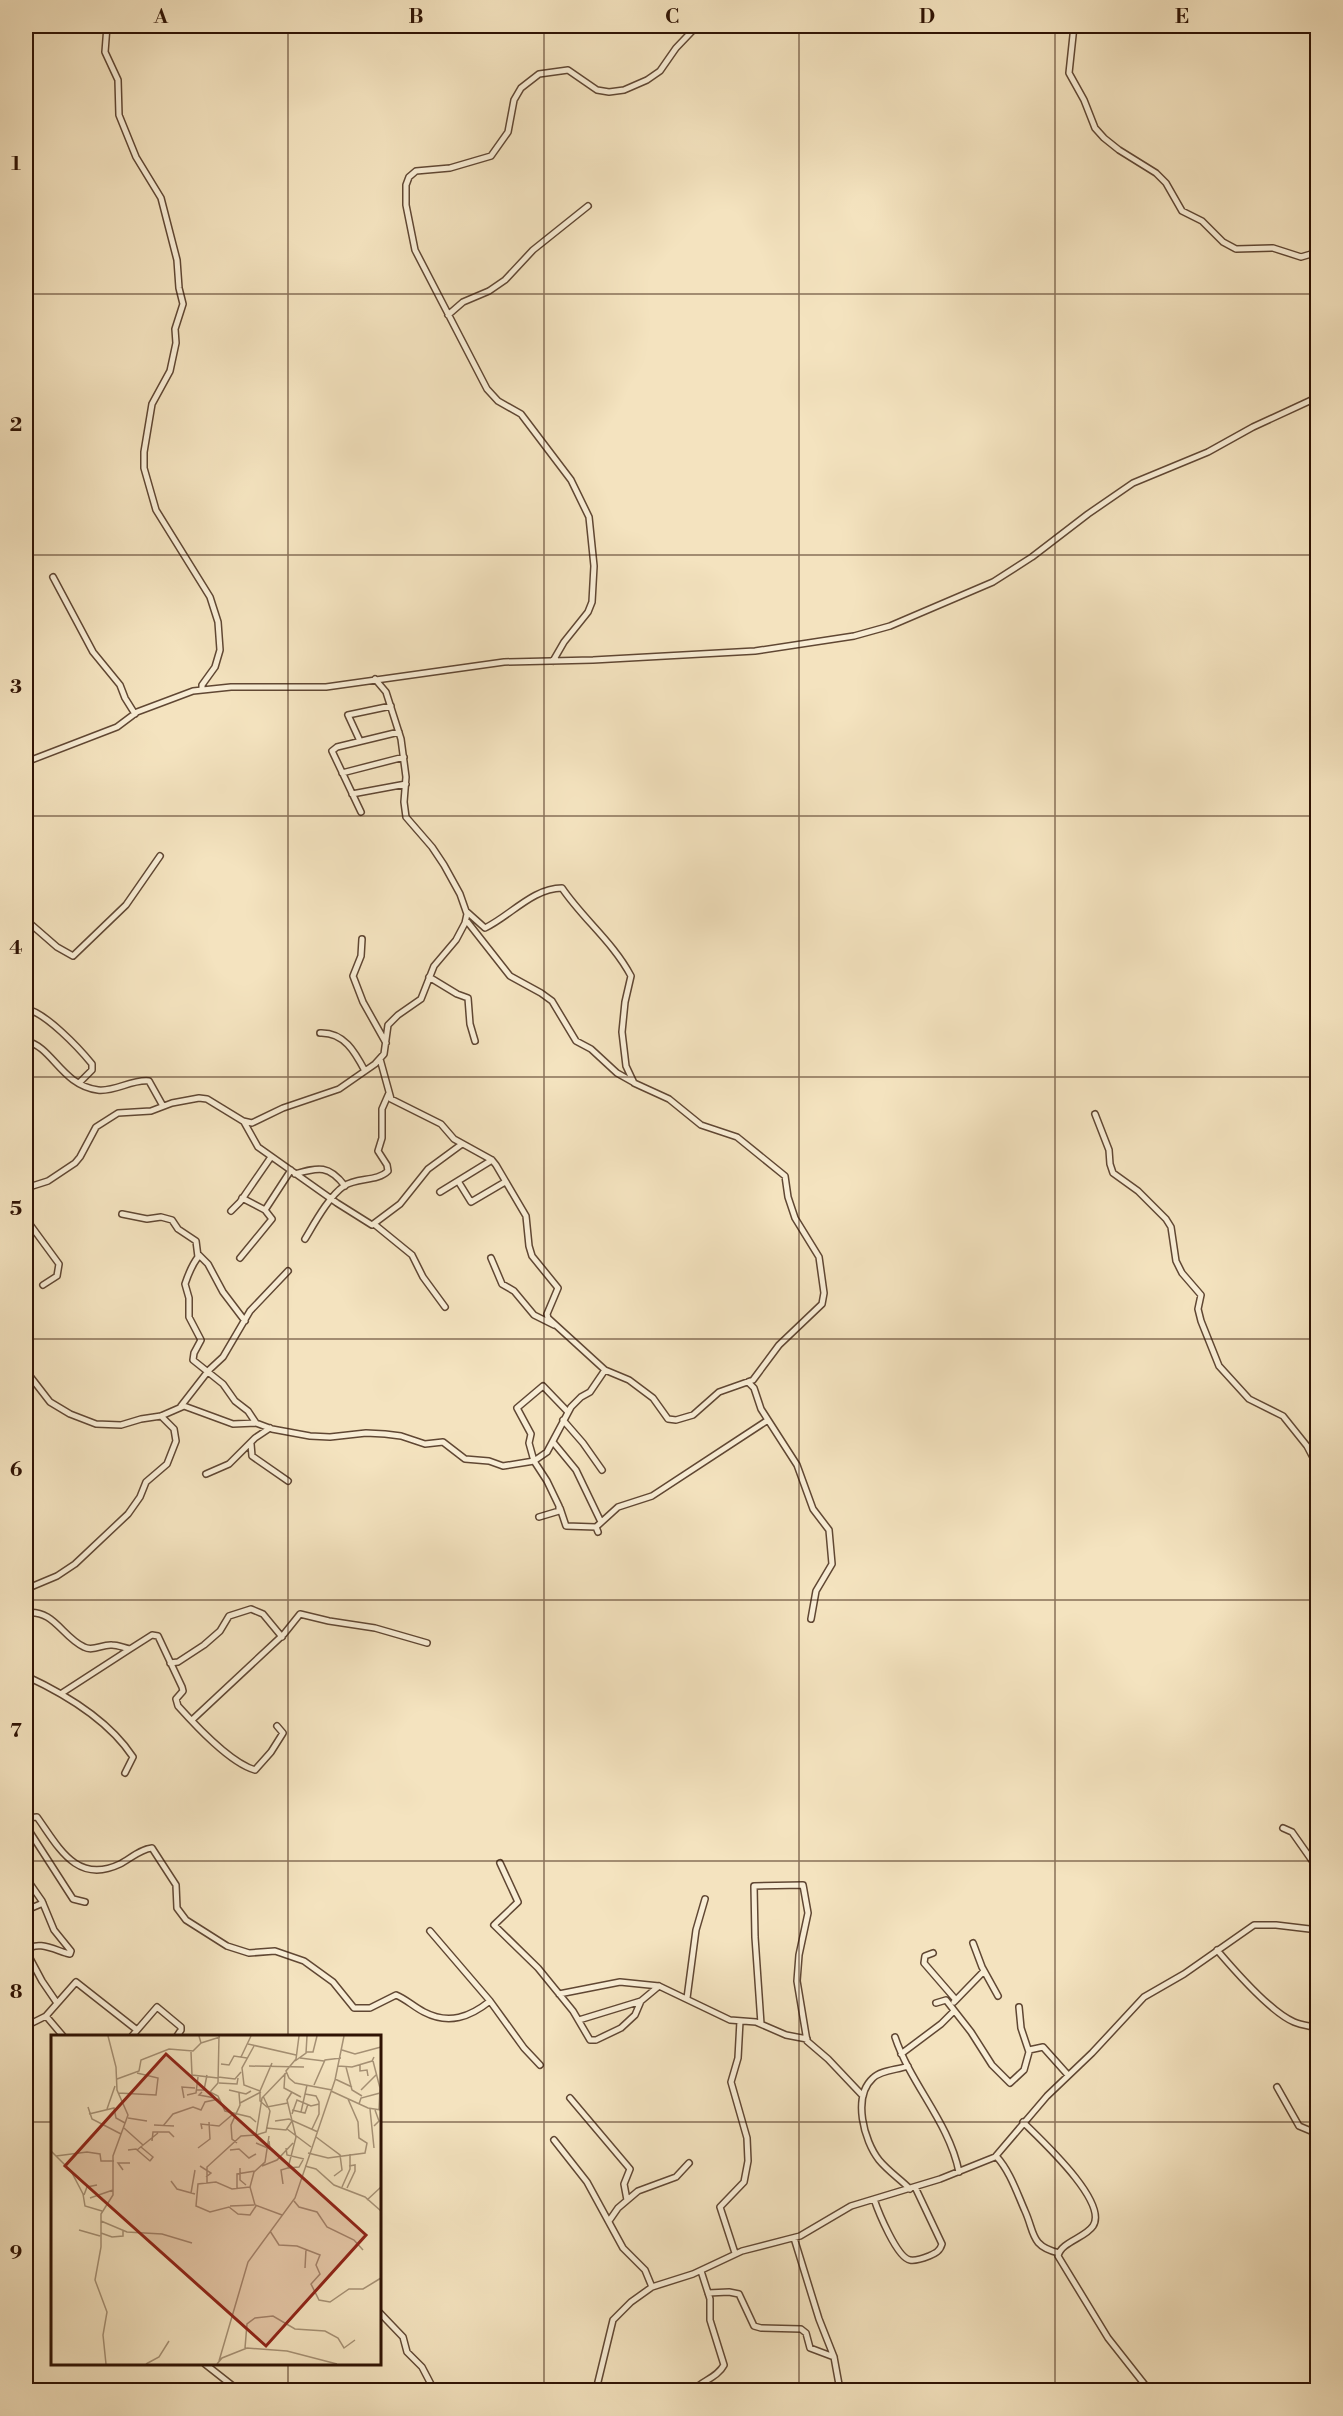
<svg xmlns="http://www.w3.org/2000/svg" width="1343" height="2416" viewBox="0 0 1343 2416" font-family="'Libre Bodoni',serif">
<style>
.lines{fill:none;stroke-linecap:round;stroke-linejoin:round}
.street-casing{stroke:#604733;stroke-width:8}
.street{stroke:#f8edd5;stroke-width:5}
.grid{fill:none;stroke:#2f1304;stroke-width:1.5;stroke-opacity:0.55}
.inset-road{fill:none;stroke:#a59074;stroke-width:1.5}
.view{fill:#8f2418;fill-opacity:0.15;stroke:#8f2418;stroke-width:3}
.inset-edge{fill:none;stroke:#2f1304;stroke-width:3}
.neatline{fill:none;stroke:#2f1304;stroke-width:2}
.grid-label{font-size:20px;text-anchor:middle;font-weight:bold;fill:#2f1304}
</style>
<rect width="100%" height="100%" fill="#f4e3bf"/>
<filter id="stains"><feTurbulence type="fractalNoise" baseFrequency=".00333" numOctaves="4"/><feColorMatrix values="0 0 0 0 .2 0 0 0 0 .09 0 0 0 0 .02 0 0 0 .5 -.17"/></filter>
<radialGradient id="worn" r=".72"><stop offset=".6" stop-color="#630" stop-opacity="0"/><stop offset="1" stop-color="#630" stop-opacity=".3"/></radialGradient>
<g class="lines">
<g class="street-casing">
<path id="street" d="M107,26L105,52L118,80L119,115L136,157L161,198L177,260L179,288L183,304L175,329L176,343L170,371L152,404L144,452V468L156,510L210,597L218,622L220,650L215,667L202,685V690
M1074,26L1069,73L1084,100L1095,128L1104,138L1119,150L1156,173L1166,183L1182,211L1202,221L1223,242L1236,249L1273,248L1301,257L1318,252
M448,315L463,302L489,291L505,280L533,250L588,206
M53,577L93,652L120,685L125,698L135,714
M553,661L564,642L588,612L592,602L594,566L589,517L571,480L521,414L498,401L487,389L415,250L406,205V185L409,177L416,171L450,168L491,156L508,132L514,100L521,88L539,74L568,70L597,90L609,92L624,90L647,80L660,71L676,48L697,26
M360,741L348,715L391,706
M26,762L117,727L137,712L193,691L231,687H326L504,662L593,660L755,651L854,636L890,626L993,582L1032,557L1088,514L1133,483L1208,452L1253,427L1318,397
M342,773L404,757
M352,794L406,784
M361,812L332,751L337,747L399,732
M26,920L57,947L73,956L126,905L160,856
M466,920L510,976L541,993L552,1001L576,1041L591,1049L617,1073L633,1082
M362,939L361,956L353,976L363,1002L386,1043
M429,977L457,994L468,998L470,1024L475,1041
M26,1009C45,1012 79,1048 92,1064V1070L79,1083
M320,1033C344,1032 355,1052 365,1071
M26,1041C53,1047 61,1085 98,1090C115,1092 132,1079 149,1081L163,1106
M380,1059L391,1099L441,1124L454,1139L492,1160L496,1165L526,1216L529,1246L532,1256L558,1288L547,1314L548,1318L605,1370L629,1380L653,1398L668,1419L676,1420L693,1415L719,1392L753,1380L779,1345L822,1304L824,1293L819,1257L795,1218L788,1197L785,1176L737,1137L701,1125L669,1099L634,1083L626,1066L622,1032L625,1002L631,976C613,942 583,919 562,888C533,888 510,916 485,928L466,911
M1095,1114L1109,1150L1110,1164L1113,1173L1138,1191L1166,1219L1171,1227L1176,1261L1182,1273L1201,1295L1198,1309L1201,1321L1219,1366L1249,1399L1283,1416L1307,1446L1318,1467
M244,1122L258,1147L337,1203L372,1225L400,1204L428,1169L462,1144
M295,1174C319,1167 329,1165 345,1186
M458,1181L471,1202L505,1182
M26,1188L48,1181L75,1163L80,1157L96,1127L118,1113L151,1111L172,1103L199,1098L207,1099L243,1121L252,1123L283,1108L339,1089L375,1064L384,1054L388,1025L398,1015L421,999L434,966L456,940L465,923L467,914L460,894L444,865L432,847L406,817L404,802L406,777L401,739L386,692L375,679
M440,1192L492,1160
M265,1210L291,1170
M231,1211L240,1202L271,1157
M122,1214L147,1219L161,1217L172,1220L178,1229L196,1241L198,1257C192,1265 188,1275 185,1284L189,1298V1317L201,1340L194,1353L193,1360L223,1384L235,1401L248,1411L256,1423
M26,1219L59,1264L57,1276L43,1285
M374,1224L412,1255L423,1277L445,1307
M305,1239C314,1224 329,1196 344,1186C357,1177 377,1182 388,1171L387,1165L378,1151L382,1138V1109L389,1093
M199,1255L208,1264L223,1292L245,1321
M240,1258L272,1219L265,1210L242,1198
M491,1258L502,1284L514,1291L534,1315L554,1325
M26,1371L50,1402L70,1414L96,1424L121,1425L141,1419L161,1416L184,1406L233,1424L256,1423L272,1429L310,1436L330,1437L366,1433L385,1434L401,1436L425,1444L443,1442L465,1459L489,1461L503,1466L534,1461L547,1452L571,1407L581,1397L590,1392L605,1370
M748,1382L754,1388L761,1409L797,1465L813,1509L829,1530L832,1564L816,1591L811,1619
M181,1406L209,1370L223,1357L250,1311L288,1271
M563,1420L583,1443L602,1470
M553,1442L576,1470L601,1522
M251,1444L252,1456L288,1481
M206,1474L229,1464L255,1438L270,1428
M560,1508L566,1526L596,1527L598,1532
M539,1517L559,1511V1506L547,1481L534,1461L529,1443L531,1434L517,1408L543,1386L568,1412
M596,1527L618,1507L652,1496L768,1420
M26,1589L57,1576L75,1564L128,1514L140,1497L146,1482L167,1464L176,1441L174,1429L161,1416
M26,1613C54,1609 62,1637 84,1647C93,1652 102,1644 112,1645C118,1645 124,1648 130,1649L152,1635L158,1636L182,1687L183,1691L176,1699L178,1706C196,1726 230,1763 255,1770L271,1752L283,1733L277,1726
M170,1663L178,1662L204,1645L220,1631L229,1616L251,1609L263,1614L282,1637
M26,1676C65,1694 108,1719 133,1757L125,1773
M62,1693L130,1649
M192,1720L284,1634L300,1614L329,1621L375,1628L427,1643
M26,1818L37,1817C58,1846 76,1885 120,1864C130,1859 140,1849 152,1848L176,1885L177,1908L186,1920L227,1946L249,1953L275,1951L304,1961L333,1982L354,2008H370L396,1995C406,1999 414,2007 424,2012C449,2025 470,2017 490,2001
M26,1826L73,1899L85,1902
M1283,1828L1292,1832L1318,1869
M500,1863L518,1902L494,1925L538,1968L573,2011L590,2040H596L621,2028L635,2015L641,2001L659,1986
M26,1878L42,1901L54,1930L71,1951L70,1954L66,1953C53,1949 36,1940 26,1951
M26,1907L29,1909L43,1903
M430,1931L490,2001L524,2048L540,2065
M973,1943L982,1967L998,1996
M1217,1950C1234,1970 1270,2012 1294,2022C1301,2025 1310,2026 1318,2028
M26,1951L42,1981L57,2003
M933,1953L925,1956L924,1963L956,2000
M559,1994L620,1982L659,1986L730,2020L756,2022L786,2035L807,2039
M687,1998L696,1930L705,1899
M954,2002L984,1971
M936,2003L946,2000L971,2032L992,2065L1010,2083L1024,2070L1029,2052L1021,2028L1019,2007
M46,2016L63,2036
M579,2020L641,2001
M761,2024L755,1937L754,1886L803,1885L808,1913L799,1955L797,1981L807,2041L828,2059L863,2096
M26,2026L46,2016L76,1982L137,2030
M132,2036L157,2007L181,2027V2030L177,2036
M895,2037C911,2085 949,2122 959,2172
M1029,2050L1043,2047L1068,2075
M901,2054L941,2024L954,2011
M908,2066C897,2070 881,2070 873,2078C852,2097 864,2141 879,2160C888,2171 900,2179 910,2189
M1277,2087L1299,2126L1318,2134
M570,2098L630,2169L624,2184L627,2200
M1023,2122C1040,2139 1109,2202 1093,2226C1085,2238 1061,2242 1058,2256L1108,2338L1149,2390
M554,2140L587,2182L623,2248L645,2270L652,2287
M996,2156C1010,2171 1017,2193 1025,2211C1035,2233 1030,2246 1059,2253
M874,2199C878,2211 897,2258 910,2260C916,2261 924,2258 929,2256C936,2253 940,2251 942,2244L915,2187
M609,2221L618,2208L638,2191L676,2177L689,2163
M794,2238L819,2319L834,2357L840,2390
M735,2253L720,2207L744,2182L748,2161L747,2138L731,2082L738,2058L740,2021
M708,2293L729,2292L739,2294L754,2326L761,2328L801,2329L806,2333L810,2348L834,2357
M380,2313L403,2337L407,2352L422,2367L434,2390
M205,2364L238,2390
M596,2390L613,2320L631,2302L652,2287L693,2274L742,2251L800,2236L851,2206L940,2179L995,2157L1047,2096L1092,2053L1144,1997L1184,1974L1254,1925H1276L1318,1930
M694,2390C703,2380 717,2378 724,2365L710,2320V2299L701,2271"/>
</g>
<use href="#street" class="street"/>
</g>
<path class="grid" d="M288,26V2036M544,26V2390M799,26V2390M1055,26V2390M26,294H1318M26,555H1318M26,816H1318M26,1077H1318M26,1339H1318M26,1600H1318M26,1861H1318M26,2122H52M380,2122H1318M288,2364V2390"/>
<g transform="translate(51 2035)">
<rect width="330" height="330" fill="#f4e3bf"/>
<path class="inset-road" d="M168,1L167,48L159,57L167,61L174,76L199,82L205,87M248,1L245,24L235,36L238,43L244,48L281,55M150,8L169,2M197,9L245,20M203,11L191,33L193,50L209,56L221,28M291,15L304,19L330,12M140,17L141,40L167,43M255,17H262L266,1M190,22L200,1M249,23L273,26M244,26L255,18L256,1M322,26L329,53L328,75M170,29L178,30L183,21L196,23M309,29V36L316,35L317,41M198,31L253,32M287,31L301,32L321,26L323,22M295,32L301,55L311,61M234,38L233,53L250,62M167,42L184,44L190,37M66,44L88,36L90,25L118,14L142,16L150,8L148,1M284,44L301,52M168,48L186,49L187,43M263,50L274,25L290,23M145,55H153L156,40M178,55L195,59L200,56M310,55L326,39M209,56V66L216,72L237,68M280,56L317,73L330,75M151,57L148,60L164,63M67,58L105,60L107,43L86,38M254,59L265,61L268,67V79L261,94M136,60L145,58L147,42M133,63L131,52L144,53M189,68L210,57M308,69L310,63L329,58M37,72L41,84L70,99M56,74L64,51M319,74L323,113M241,75L254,78L257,69M250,77L256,50M38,79L63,73L65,83L74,88M241,79L246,65L260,71L268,69M77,83L96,86M224,86L238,84L267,97M103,90L123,91M112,91L122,79L142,72L150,75L154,67L168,64M323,91L328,86L324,75M73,93L92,110M215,93L235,95L241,86M151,94L150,89L168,91L181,80M236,94L260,112M205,100L215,97L219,76L212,61M218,101L214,127L203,137L199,152L204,170L231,180M265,102L289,120L291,135L283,141M101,106L102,97H118L123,102M186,108L181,104L180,90L189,70L188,58M205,108L219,114L218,106M90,112L102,122L99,126M147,113L159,104L158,87M235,113L236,120L253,124M77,115L85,114L99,126M86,115L107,98M179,115L188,114L198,123L205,119M0,116L20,136L32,159L34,171L51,176M257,118L277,123L314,118L316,108L308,103L307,87L297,64M5,121L36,117L49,119L50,126H63M149,131L160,138L155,142M211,131L226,125L242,108M254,131L265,134L283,150L314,162L330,176M189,133V145L195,150M237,133L248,132L252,125M72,135L67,128H79M120,146L126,154L144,159M156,148V132L190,101L205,100L211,63L235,38M232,149L230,135L237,133L245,102L236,65L241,57M199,152L181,154L165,147L147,149L145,171L159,177L178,172L187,179L199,180L205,171M291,152L299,134V119M186,153V139L204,136M296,153L304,136V130L298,131M140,158L144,135M33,160L36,152L46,150M39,163L62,155M316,165L330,152M243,166L248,172L266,177L276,192L303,205L312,215M179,171L203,170M50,186L76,197L111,199L141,208M28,195L49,201M219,196L228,210L246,211L269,220L265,230L269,239L260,249L268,265L279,267L298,254H312L330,243M50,198L61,202L72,201V196M254,233L255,214M194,313L196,289L204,283L222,281L244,294L274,296L287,303L293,313L304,305M168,326L197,227L244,163L284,45L293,1M55,329L52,300L56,277L44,245L50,212V179L62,160V121L77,80L66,55L65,32L57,1M95,329L108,322L118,306M166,329L171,323L196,313L236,316L286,329"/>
<path class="view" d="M115,19L315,200L215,311L14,131Z"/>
<rect width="330" height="330" class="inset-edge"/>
</g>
<rect width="1343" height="2416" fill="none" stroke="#f4e3bf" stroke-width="66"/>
<rect x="33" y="33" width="1277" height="2350" class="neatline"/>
<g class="grid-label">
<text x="161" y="23">A</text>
<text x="416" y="23">B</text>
<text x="672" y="23">C</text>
<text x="927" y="23">D</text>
<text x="1182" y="23">E</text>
<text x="16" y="170">1</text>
<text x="16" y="431">2</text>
<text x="16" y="693">3</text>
<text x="16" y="954">4</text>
<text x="16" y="1215">5</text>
<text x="16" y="1476">6</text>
<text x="16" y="1737">7</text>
<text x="16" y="1998">8</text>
<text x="16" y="2259">9</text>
</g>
<rect width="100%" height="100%" filter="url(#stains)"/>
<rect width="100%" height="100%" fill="url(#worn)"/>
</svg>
